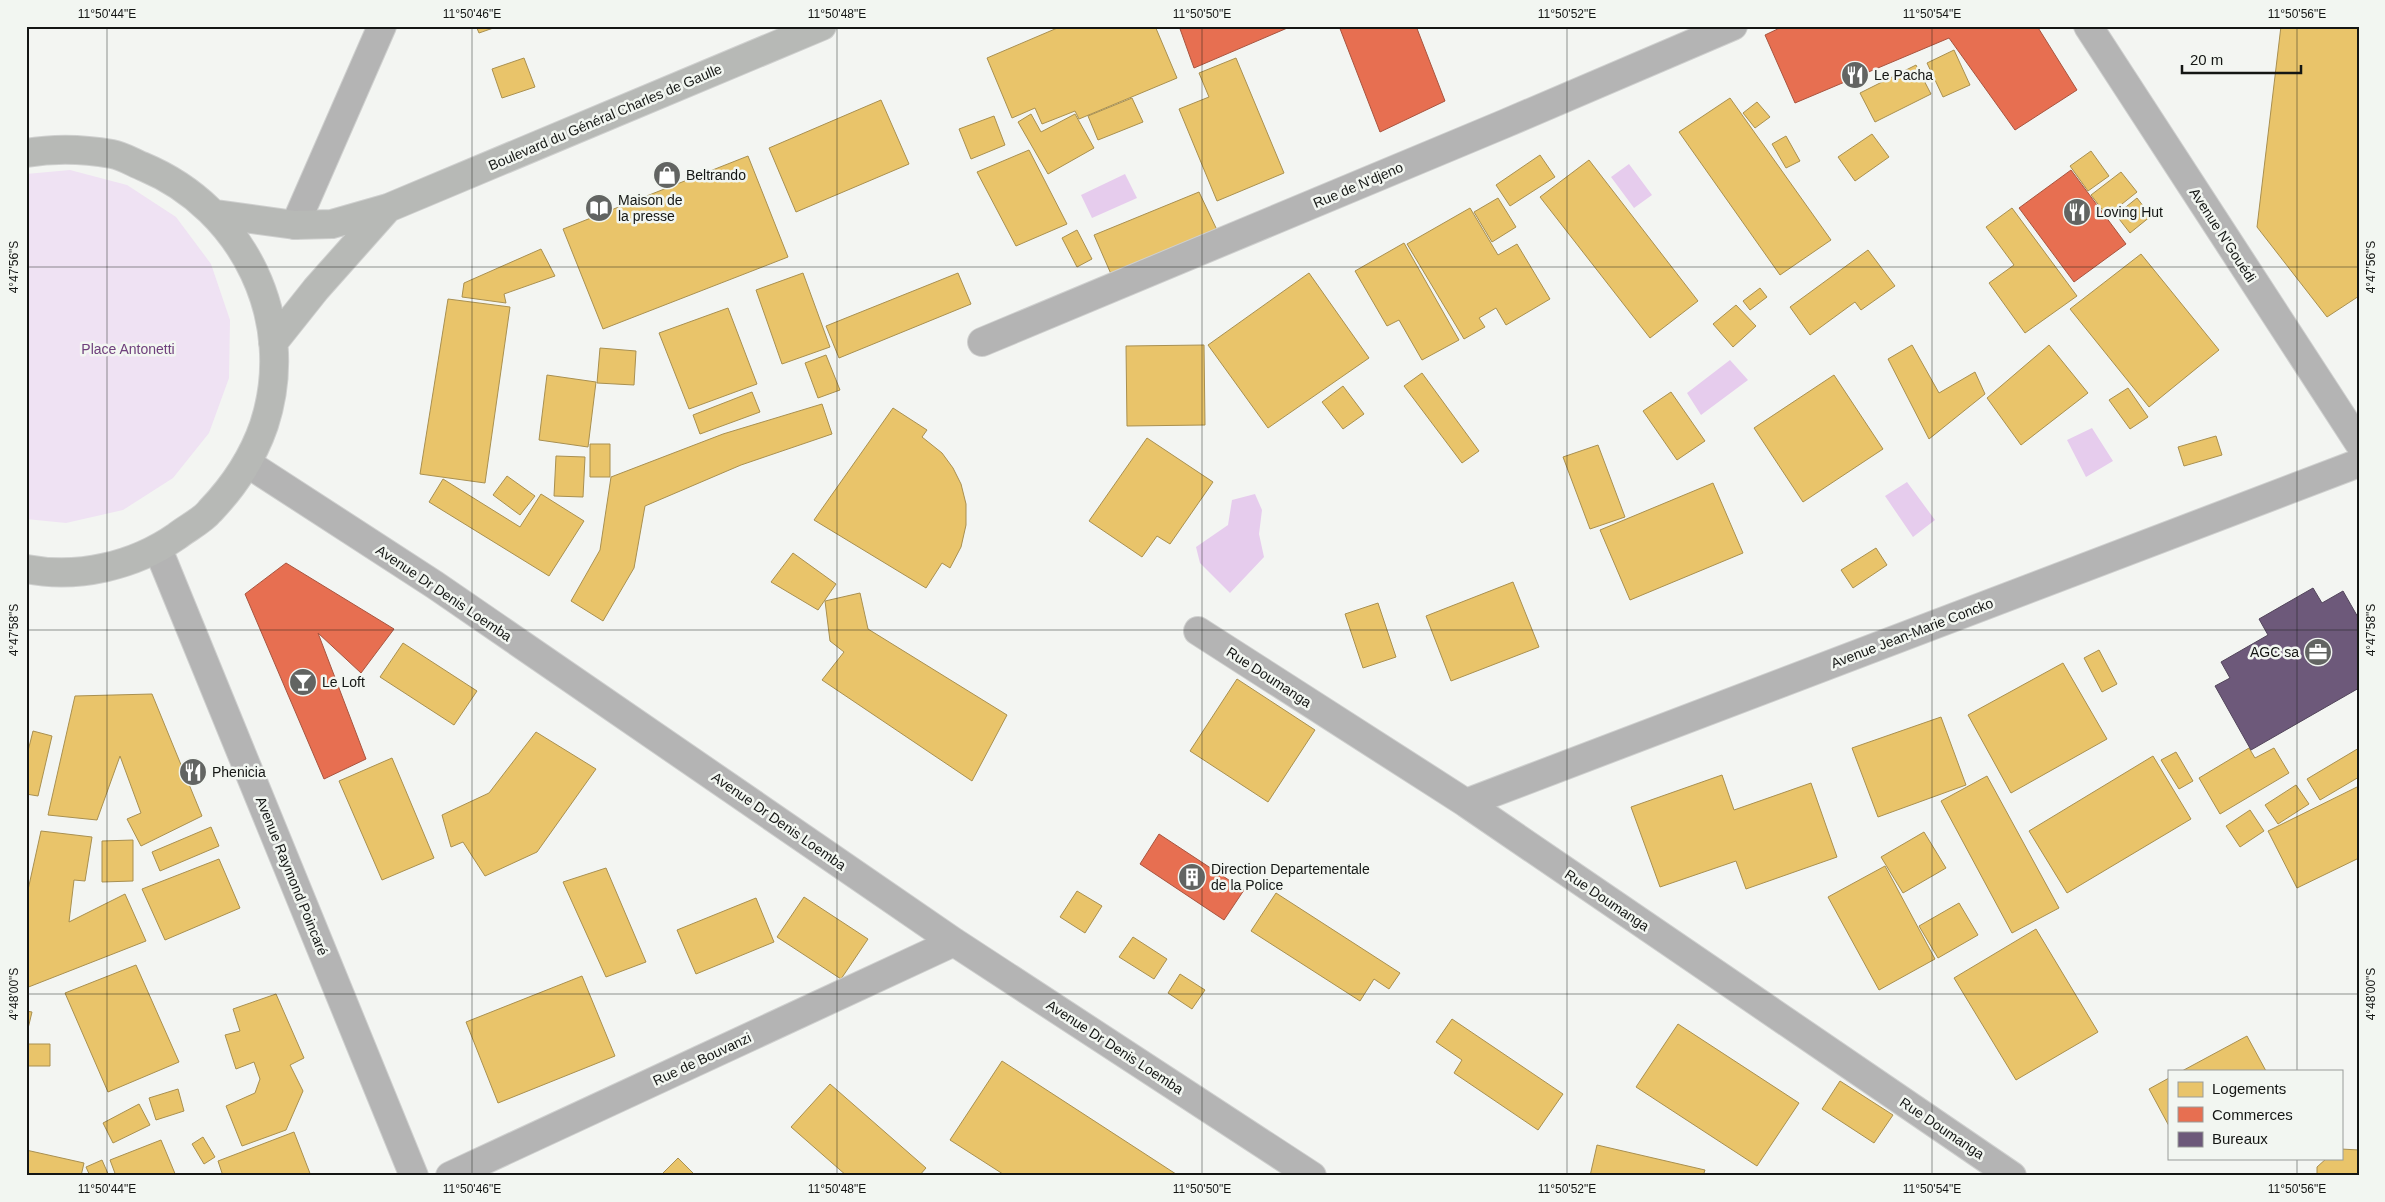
<svg xmlns="http://www.w3.org/2000/svg" width="2385" height="1202" viewBox="0 0 2385 1202" font-family="Helvetica,sans-serif">
<style>
.green{fill:#efe2f3}
.water{fill:#e6cced}
.homes{fill:#e9c46a;stroke:#a99050}
.shops{fill:#e76f51;stroke:#a8543f}
.offices{fill:#6d597a;stroke:#52455b}
.lines{fill:none;stroke-linecap:round;stroke-linejoin:round}
.minor-casing{stroke:#cfd0cf;stroke-width:30}
.tertiary-casing{stroke:#cfd0cf;stroke-width:30}
.primary-casing{stroke:#cfd0cf;stroke-width:30}
.minor{stroke:#b4b4b4;stroke-width:28}
.tertiary{stroke:#b4b4b4;stroke-width:28}
.primary{stroke:#b7b9b6;stroke-width:28}
.ticks{fill:none;stroke:#141614;stroke-width:1;stroke-opacity:0.45}
.labels{text-anchor:middle;dominant-baseline:central;stroke-width:5;stroke-linejoin:round;paint-order:stroke}
.poi-label{font-size:14px;fill:#141614;stroke:#f2f6f1;text-anchor:start}
.street-label{font-size:14px;fill:#141614;stroke:#f2f6f1}
.park-label{font-size:14px;fill:#6f407c;stroke:#f2f6f1}
.neatline{fill:none;stroke:#141614;stroke-width:2}
.ticks-label{font-size:12px;text-anchor:middle;fill:#141614}
</style>
<rect width="100%" height="100%" fill="#f3f5f2"/>
<path class="green" d="M70,170L127,185L176,217L211,264L230,320L229,378L209,433L173,478L123,510L66,523L26,519V174Z"/>
<path class="water" d="M1629,164L1652,195L1634,208L1611,177Z
M1125,174L1137,198L1092,218L1081,195Z
M1730,360L1748,380L1701,415L1687,393Z
M2092,428L2113,461L2086,477L2067,440Z
M1907,482L1935,520L1913,537L1885,496Z
M1255,494L1262,510L1259,534L1264,557L1230,593L1200,563L1196,547L1228,525L1232,500Z"/>
<path class="homes" d="M476,26H499L479,33Z
M1155,26L1177,78L1079,119L1075,111L1042,124L1035,108L1012,118L987,58L1062,26Z
M2281,26H2359V296L2327,317L2257,227Z
M1954,50L1970,85L1943,97L1927,63Z
M524,58L535,87L502,98L492,69Z
M1236,58L1284,173L1217,201L1179,109L1209,97L1199,73Z
M1916,65L1931,94L1875,122L1860,93Z
M1132,98L1143,122L1098,140L1088,116Z
M1730,98L1831,240L1780,275L1679,132Z
M881,100L909,164L796,212L769,148Z
M1757,102L1770,117L1755,128L1743,113Z
M1031,114L1041,132L1075,114L1094,148L1048,174L1018,122Z
M994,116L1005,145L971,159L959,129Z
M1872,134L1889,157L1855,181L1838,157Z
M1786,136L1800,161L1786,168L1772,144Z
M1029,150L1067,224L1016,246L977,172Z
M2091,151L2109,176L2088,191L2070,166Z
M1540,155L1555,177L1510,206L1496,185Z
M748,156L788,257L603,329L563,229Z
M1589,160L1698,301L1650,338L1540,197Z
M2121,172L2137,192L2107,216L2091,195Z
M1199,192L1217,230L1111,274L1094,235Z
M1498,198L1516,227L1492,242L1474,212Z
M2137,198L2151,216L2130,233L2116,215Z
M1470,208L1498,255L1517,244L1550,299L1506,325L1496,308L1479,318L1485,327L1464,339L1407,244Z
M2012,208L2077,296L2025,333L1989,283L2014,265L1986,227Z
M1077,230L1092,259L1077,267L1062,238Z
M1404,243L1459,340L1422,360L1399,320L1387,326L1355,271Z
M541,249L555,276L504,294L506,303L462,297L464,283Z
M1868,250L1895,286L1861,310L1855,302L1810,335L1790,307Z
M2141,254L2219,350L2149,407L2070,309Z
M803,273L830,347L782,364L756,290Z
M958,273L971,304L839,358L826,326Z
M1309,273L1369,358L1268,428L1208,345Z
M1760,288L1767,297L1750,310L1743,301Z
M448,299L510,307L485,483L420,474Z
M1736,305L1756,326L1733,347L1713,324Z
M728,308L757,384L689,409L659,333Z
M1204,345L1205,425L1127,426L1126,346Z
M1912,345L1939,393L1975,372L1985,394L1929,439L1888,359Z
M2049,345L2088,393L2021,445L1987,398Z
M600,348L636,351L634,385L597,383Z
M826,355L840,390L818,398L805,363Z
M1422,373L1479,451L1462,463L1404,386Z
M547,375L596,382L588,447L539,440Z
M1834,375L1883,449L1803,502L1754,428Z
M1343,386L1364,414L1343,429L1322,402Z
M2128,388L2148,417L2130,429L2109,400Z
M752,392L760,412L700,434L693,415Z
M1671,392L1705,441L1677,460L1643,411Z
M822,404L832,434L741,465L645,506L634,568L603,621L571,601L600,550L611,477L723,434Z
M893,408L927,430L922,437L942,453L953,468L961,484L966,504V525L961,547L950,568L942,563L926,588L814,520Z
M2216,436L2222,455L2184,466L2178,447Z
M1147,438L1213,482L1170,544L1157,536L1142,557L1089,521Z
M590,444H610V477H590Z
M1598,445L1625,517L1590,529L1563,457Z
M556,456L585,457L583,497L554,496Z
M507,476L535,496L520,515L493,495Z
M443,479L520,527L541,494L584,521L549,576L429,502Z
M1713,483L1743,553L1630,600L1600,530Z
M1876,548L1887,565L1853,588L1841,570Z
M793,553L836,584L818,610L771,582Z
M1513,582L1539,647L1451,681L1426,616Z
M860,593L868,629L1007,715L972,781L822,680L844,652L830,641L825,601Z
M1378,603L1396,657L1363,668L1345,614Z
M403,643L477,691L454,725L380,677Z
M2099,650L2117,684L2102,692L2084,658Z
M2063,663L2107,739L2011,793L1968,715Z
M1237,679L1315,730L1268,802L1190,751Z
M152,694L202,816L141,846L127,819L141,813L120,756L97,820L48,815L75,696Z
M1941,717L1966,785L1878,817L1852,748Z
M33,731L52,736L38,796L26,794V759Z
M536,732L596,769L537,852L485,876L463,842L451,847L442,815L489,793Z
M2249,748L2255,758L2274,748L2289,773L2220,814L2199,778Z
M2359,748V777L2320,800L2307,779Z
M2176,752L2193,781L2179,789L2161,760Z
M2153,756L2191,819L2067,893L2029,831Z
M392,758L434,858L382,880L339,781Z
M1722,775L1734,810L1811,783L1837,857L1746,889L1736,861L1660,887L1631,807Z
M1987,776L2059,908L2012,933L1941,801Z
M2296,785L2309,804L2278,824L2265,805Z
M2359,786V858L2297,888L2268,831Z
M2250,810L2264,831L2240,847L2226,826Z
M211,827L219,846L160,871L152,852Z
M41,831L92,837L85,881L74,880L69,922L125,894L146,941L26,988V899Z
M1924,832L1946,868L1903,893L1881,857Z
M133,840V881L102,882V841Z
M219,859L240,908L165,940L142,889Z
M1885,866L1935,959L1879,990L1828,897Z
M606,868L646,962L606,977L563,882Z
M1077,891L1102,906L1085,933L1060,917Z
M1276,893L1400,973L1389,989L1374,979L1360,1001L1251,931Z
M804,897L868,939L841,979L777,937Z
M756,898L774,942L696,974L677,930Z
M1959,903L1978,935L1938,958L1919,926Z
M2036,929L2098,1032L2016,1080L1954,978Z
M1133,937L1167,959L1154,979L1119,957Z
M136,965L179,1062L108,1092L65,993Z
M1180,974L1205,990L1192,1009L1168,993Z
M582,976L615,1056L498,1103L466,1022Z
M276,994L304,1058L290,1065L303,1091L286,1130L242,1146L226,1106L255,1093L260,1079L254,1062L236,1069L225,1035L240,1031L233,1009Z
M26,1011L32,1012L26,1037Z
M1452,1019L1563,1094L1538,1130L1454,1073L1462,1060L1436,1042Z
M1678,1024L1799,1103L1757,1166L1636,1087Z
M2247,1036L2266,1071H2182Z
M28,1044H50V1066H28Z
M1002,1061L1179,1176H1006L950,1140Z
M2169,1078V1126L2149,1089Z
M1840,1081L1893,1115L1874,1143L1822,1109Z
M830,1084L926,1168L919,1176H847L791,1127Z
M178,1089L184,1111L156,1120L149,1098Z
M139,1104L150,1125L113,1143L103,1123Z
M294,1132L311,1176H223L218,1161Z
M203,1137L215,1157L204,1164L192,1144Z
M161,1140L176,1176H116L110,1160Z
M1597,1145L1705,1170L1703,1176H1590Z
M2341,1149L2359,1150V1176H2317V1167L2327,1158H2341Z
M26,1150L84,1163L81,1176H26Z
M678,1158L696,1176H660Z
M102,1160L109,1176H90L86,1167Z"/>
<path class="shops" d="M1179,26H1292L1194,68Z
M1339,26H1416L1445,101L1380,132Z
M1784,26H2037L2077,90L2015,130L1949,38L1795,103L1765,35Z
M2071,170L2126,244L2074,282L2019,208Z
M286,563L394,629L361,673L318,633L366,759L324,779L245,594Z
M1159,834L1244,890L1224,920L1140,864Z"/>
<path class="offices" d="M2313,588L2322,603L2343,591L2359,619V688L2251,750L2215,686L2230,678L2221,662L2268,635L2259,619Z"/>
<g class="lines">
<g class="minor-casing">
<path id="minor" d="M295,225L382,26
M982,342L1504,124L1733,26
M247,463L435,585L954,942L1312,1176
M1198,631L1466,803L2012,1176
M1466,803L2359,463
M450,1176L954,942"/>
</g>
<g class="tertiary-casing">
<path id="tertiary" d="M2088,26L2359,443
M158,549L414,1176"/>
</g>
<g class="primary-casing">
<path id="primary" d="M26,153C55,148 84,149 112,154C123,156 134,163 144,167C244,209 298,321 264,425C253,457 233,487 210,511C202,521 187,528 177,536C134,566 78,579 26,569
M216,214L295,225L332,224L388,208L822,26
M273,343L316,289L388,208"/>
</g>
<use href="#minor" class="minor"/>
<use href="#tertiary" class="tertiary"/>
<use href="#primary" class="primary"/>
</g>
<path class="ticks" d="M107,26V1176M472,26V1176M837,26V1176M1202,26V1176M1567,26V1176M1932,26V1176M2297,26V1071M26,267H2359M26,630H2359M26,994H2359M2297,1158V1176"/>
<defs>
<g id="restaurant-disc" transform="scale(1.4375)"><circle r="9.5" fill="#626462" stroke="#f2f6f1"/><path d="M-5-6h1v4h1v-4h1v4h1v-4h1v5L-1.5 .5V6h-2V.5L-5-1ZM5-6V6H3V1.5H1.5Q1.5-4 5-6Z" fill="#fff"/></g>
<g id="shop-disc" transform="scale(1.4375)"><circle r="9.5" fill="#626462" stroke="#f2f6f1"/><path d="M-5-2.5h2.3a2.7 3.5 0 0 1 5.4 0H5L5.5 6h-11ZM-1.5-2.5h3a1.5 2.3 0 0 0-3 0Z" fill="#fff"/></g>
<g id="library-disc" transform="scale(1.4375)"><circle r="9.5" fill="#626462" stroke="#f2f6f1"/><path d="M-6-4Q-3-5.5-.7-3.5V5Q-3 3-6 4ZM6-4Q3-5.5 .7-3.5V5Q3 3 6 4Z" fill="#fff"/></g>
<g id="office-disc" transform="scale(1.4375)"><circle r="9.5" fill="#626462" stroke="#f2f6f1"/><path d="M-6-3h4V-5.5h4V-3h4V5H-6ZM-1-4.5V-3h2v-1.5ZM-6 0V1H6V0Z" fill="#fff"/></g>
<g id="bar-disc" transform="scale(1.4375)"><circle r="9.5" fill="#626462" stroke="#f2f6f1"/><path d="M-6-5H6L.8 .8V4.5H3.5V6h-7V4.5H-.8V.8Z" fill="#fff"/></g>
<g id="building-disc" transform="scale(1.4375)"><circle r="9.5" fill="#626462" stroke="#f2f6f1"/><path d="M-4-6H4V6H1V3H-1V6H-4ZM-2.5-4.3h1.7v1.8h-1.7ZM.8-4.3h1.7v1.8H.8ZM-2.5-1h1.7V.8h-1.7ZM.8-1h1.7V.8H.8Z" fill="#fff"/></g>
</defs>
<g fill-rule="evenodd">
<use href="#restaurant-disc" x="1855" y="75"/>
<use href="#shop-disc" x="667" y="175"/>
<use href="#library-disc" x="599" y="208"/>
<use href="#restaurant-disc" x="2077" y="212"/>
<use href="#office-disc" x="2318" y="652"/>
<use href="#bar-disc" x="303" y="682"/>
<use href="#restaurant-disc" x="193" y="772"/>
<use href="#building-disc" x="1192" y="877"/>
</g>
<g class="labels">
<g class="poi-label">
<text x="1874" y="75">Le Pacha</text>
<text x="686" y="175">Beltrando</text>
<text x="618" y="200">Maison de<tspan x="618" dy="16">la presse</tspan></text>
<text x="2096" y="212">Loving Hut</text>
<text x="2299" y="652" text-anchor="end">AGC sa</text>
<text x="322" y="682">Le Loft</text>
<text x="212" y="772">Phenicia</text>
<text x="1211" y="869">Direction Departementale<tspan x="1211" dy="16">de la Police</tspan></text>
</g>
<g class="street-label">
<text transform="translate(605 117) rotate(-23)">Boulevard du Général Charles de Gaulle</text>
<text transform="translate(1358 185) rotate(-23)">Rue de N'djeno</text>
<text transform="translate(2223 235) rotate(57)">Avenue N'Gouédi</text>
<text transform="translate(444 593) rotate(34)">Avenue Dr Denis Loemba</text>
<text transform="translate(1912 633) rotate(-21)">Avenue Jean-Marie Concko</text>
<text transform="translate(1269 677) rotate(33)">Rue Doumanga</text>
<text transform="translate(779 821) rotate(35)">Avenue Dr Denis Loemba</text>
<text transform="translate(292 876) rotate(68)">Avenue Raymond Poincaré</text>
<text transform="translate(1607 900) rotate(34)">Rue Doumanga</text>
<text transform="translate(1115 1047) rotate(33)">Avenue Dr Denis Loemba</text>
<text transform="translate(702 1059) rotate(-25)">Rue de Bouvanzi</text>
<text transform="translate(1942 1128) rotate(34)">Rue Doumanga</text>
</g>
<g class="park-label">
<text x="128" y="349">Place Antonetti</text>
</g>
</g>
<rect width="2385" height="1202" fill="none" stroke="#f2f6f1" stroke-width="55"/>
<rect x="2168" y="1070" width="175" height="90" fill="#f2f6f1" stroke="#999c99"/>
<rect x="2178" y="1082" width="25" height="15" fill="#e9c46a" stroke="#999c99"/>
<text x="2212" y="1094" font-size="15" fill="#141614">Logements</text>
<rect x="2178" y="1107" width="25" height="15" fill="#e76f51" stroke="#999c99"/>
<text x="2212" y="1120" font-size="15" fill="#141614">Commerces</text>
<rect x="2178" y="1132" width="25" height="15" fill="#6d597a" stroke="#999c99"/>
<text x="2212" y="1144" font-size="15" fill="#141614">Bureaux</text>
<path d="M2182 65v8h119v-8" fill="none" stroke="#141614" stroke-width="2.5"/>
<text x="2190" y="65" font-size="15" fill="#141614" stroke="#f2f6f1" stroke-width="4" paint-order="stroke">20 m</text>
<rect x="28" y="28" width="2330" height="1146" class="neatline"/>
<g class="ticks-label">
<text x="107" y="18">11°50'44"E</text>
<text x="472" y="18">11°50'46"E</text>
<text x="837" y="18">11°50'48"E</text>
<text x="1202" y="18">11°50'50"E</text>
<text x="1567" y="18">11°50'52"E</text>
<text x="1932" y="18">11°50'54"E</text>
<text x="2297" y="18">11°50'56"E</text>
<text transform="translate(14 267) rotate(-90)" y="4">4°47'56"S</text>
<text transform="translate(2371 267) rotate(-90)" y="4">4°47'56"S</text>
<text transform="translate(14 630) rotate(-90)" y="4">4°47'58"S</text>
<text transform="translate(2371 630) rotate(-90)" y="4">4°47'58"S</text>
<text transform="translate(14 994) rotate(-90)" y="4">4°48'00"S</text>
<text transform="translate(2371 994) rotate(-90)" y="4">4°48'00"S</text>
<text x="107" y="1193">11°50'44"E</text>
<text x="472" y="1193">11°50'46"E</text>
<text x="837" y="1193">11°50'48"E</text>
<text x="1202" y="1193">11°50'50"E</text>
<text x="1567" y="1193">11°50'52"E</text>
<text x="1932" y="1193">11°50'54"E</text>
<text x="2297" y="1193">11°50'56"E</text>
</g>
</svg>
